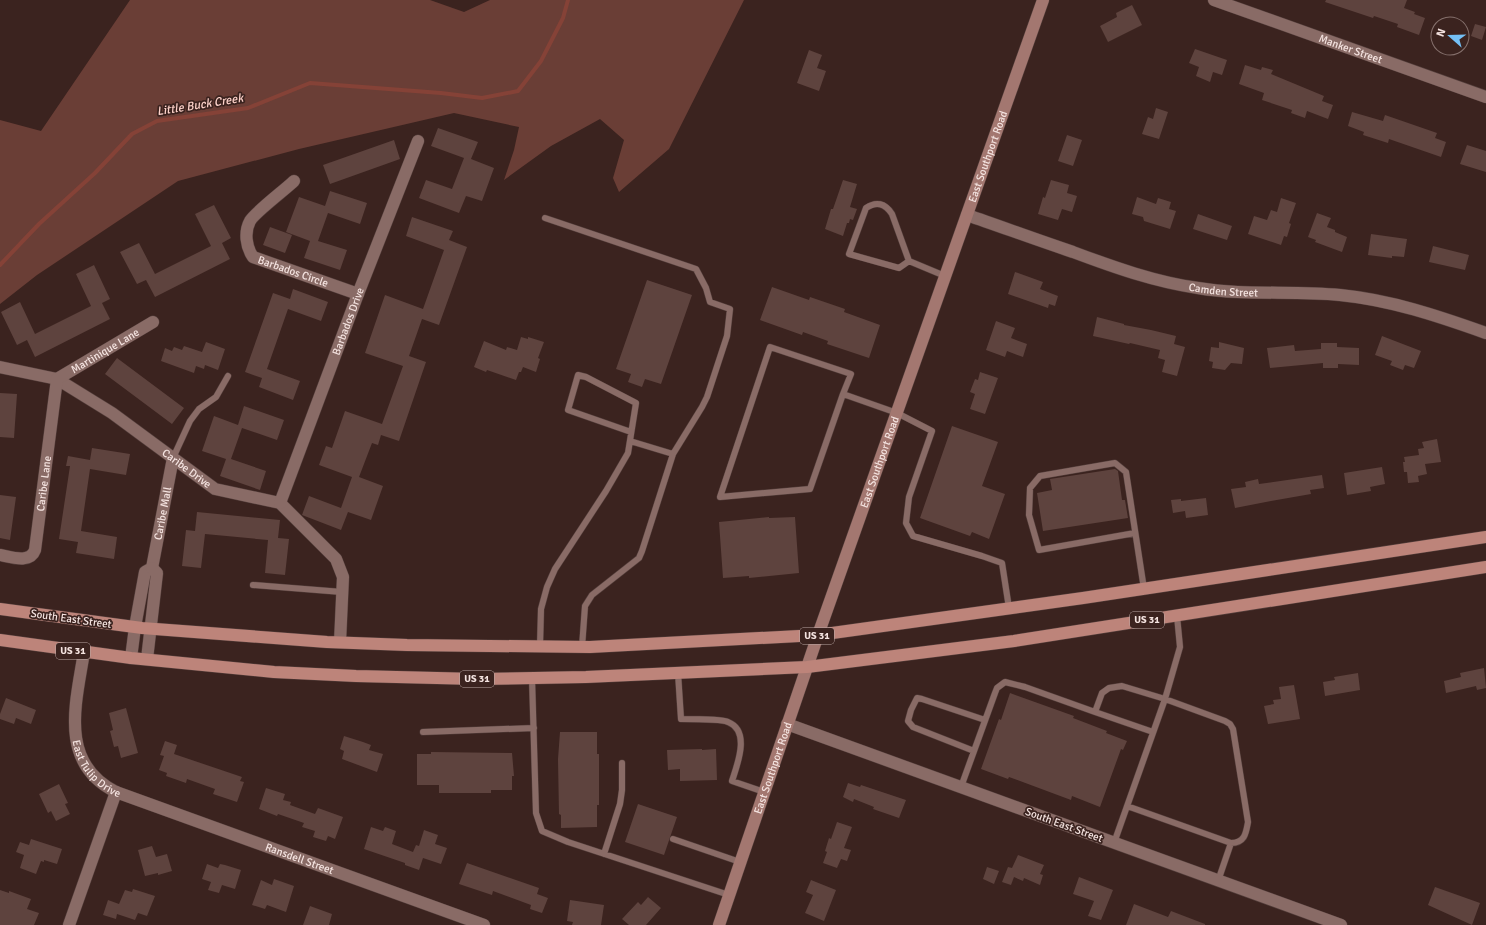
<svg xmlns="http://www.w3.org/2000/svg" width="1486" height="925" viewBox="0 0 1486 925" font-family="Signika,sans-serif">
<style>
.green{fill:#6a3e36}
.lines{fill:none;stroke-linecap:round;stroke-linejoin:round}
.stream{stroke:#854237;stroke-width:4}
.building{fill:#5e433e}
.lane-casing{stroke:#543f3c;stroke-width:7}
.street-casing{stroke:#543f3c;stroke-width:13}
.secondary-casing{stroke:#543f3c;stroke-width:13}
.primary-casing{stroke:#543f3c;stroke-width:13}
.lane{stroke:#896b66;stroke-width:6}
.street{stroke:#896b66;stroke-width:12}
.secondary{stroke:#a37770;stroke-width:12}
.primary{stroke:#bd847a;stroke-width:12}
.labels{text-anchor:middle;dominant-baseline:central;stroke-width:3.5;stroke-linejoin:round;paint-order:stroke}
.shield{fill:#3b231f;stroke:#bca9a6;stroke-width:1}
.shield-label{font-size:10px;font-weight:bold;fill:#f4e3e0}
.street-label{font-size:11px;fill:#f4e3e0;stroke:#3b231f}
.water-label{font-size:12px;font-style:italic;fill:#fdd2ca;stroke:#3b231f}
</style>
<rect width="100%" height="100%" fill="#3b231f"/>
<path class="green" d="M130,0H430L464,12L490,0H744L669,149L619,192L613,178L624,140L600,119L551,146L504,180L514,150L519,127L454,113L299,149L178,181L37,275L0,304V120L41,131Z"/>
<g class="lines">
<path class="stream" d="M0,265L39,224L95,173L132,134L157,121L248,108L310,83L441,93L482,98L518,91L541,61L563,18L568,0"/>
</g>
<path class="building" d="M1326,0H1407L1404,8L1415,12L1414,14L1425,18L1419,35L1397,27L1398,24L1374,16L1373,18L1325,2Z
M1132,5L1142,25L1108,42L1100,26L1117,17L1116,13Z
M1475,24L1486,27L1482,40L1471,36Z
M1195,49L1227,60L1222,75L1213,72L1210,82L1196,76L1199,67L1189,63Z
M809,50L822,55L817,68L826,71L819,91L797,83Z
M1245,65L1261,70L1262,67L1273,70L1271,74L1324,96L1322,101L1333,105L1328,119L1307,111L1305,118L1291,113L1292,110L1262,100L1264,93L1239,84Z
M1156,108L1168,112L1159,139L1142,134L1148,117L1153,119Z
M1352,112L1383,121L1385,115L1437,133L1435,138L1446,142L1441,157L1389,139L1388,143L1363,135L1364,132L1348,126Z
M438,128L478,142L471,159L494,168L482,201L466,196L459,213L419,198L426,180L452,189L464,158L431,146Z
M1067,135L1082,140L1073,166L1058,161Z
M394,140L400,159L330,184L323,165Z
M1467,145L1486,151V172L1460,164Z
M843,180L857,184L850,207L857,209L853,220L850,219L849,223H847L843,236L825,229L831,209H833Z
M1051,180L1069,185L1067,193L1077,196L1072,212L1062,209L1058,220L1038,214L1043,197L1045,198Z
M330,191L367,203L360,224L328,213L318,241L347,250L340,270L304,258L310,241L286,232L299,197L325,206Z
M1137,197L1156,204L1158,198L1171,202L1169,209L1176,211L1170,229L1144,221L1143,217L1132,214Z
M1281,198L1296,203L1289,223L1291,224L1287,237L1284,236L1281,245L1248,234L1254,216L1267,220L1271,210L1277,212Z
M214,205L231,238L222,243L230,259L155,297L146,280L137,284L120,252L139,243L155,274L211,246L195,214Z
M1317,213L1331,218L1327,227L1335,230V232L1347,237L1342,252L1315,242L1316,240L1308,237Z
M1198,214L1232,226L1227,240L1193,229Z
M412,217L453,231L449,240L467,247L439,325L422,319L409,356L426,362L399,441L381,435L378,445L372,443L359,477L383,486L371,520L348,512L341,530L302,515L309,496L341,508L352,477L319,465L326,446L332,448L345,411L382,424L403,366L365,353L385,295L423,309L444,250L406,236Z
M270,227L292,235L285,253L263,245Z
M1371,234L1407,239L1404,257L1392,256V258L1368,255Z
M1433,246L1469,255L1465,270L1429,262Z
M94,265L110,299L102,303L110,319L35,357L27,340L17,345L1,312L20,302L35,334L91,306L76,274Z
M1015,272L1043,282L1040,289L1058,296L1055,306L1049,304L1048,308L1008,294Z
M647,280L692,295L661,384L645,379L642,387L628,382L631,374L616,369Z
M772,287L809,300L810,297L845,309L844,312L880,325L869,358L827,344L828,341L803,332L802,335L760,320Z
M293,289L328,302L321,321L288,309L267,369L300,381L293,400L259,387L262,378L245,372L273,293L290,299Z
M1097,317L1124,324V325L1151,330L1176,336L1174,344L1185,347L1177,376L1162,372L1165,360L1158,358L1160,350L1130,343L1129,344L1093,336Z
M996,321L1015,328L1011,338L1027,344L1023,357L1007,351L1005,357L986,350Z
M1382,336L1421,351L1414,368L1405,365L1403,370L1390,365L1392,361L1375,355Z
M521,337L528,339V337L544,342L538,358L540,359L536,372L523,367L521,372H519L516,380L487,370L486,372L474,367L484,341L506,350L507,347L517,350Z
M206,342L225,349L218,370L205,365L204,369L196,366L194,373L161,361L165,348L172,351L174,347L182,350L184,346L202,352Z
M1219,342L1244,348L1242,364L1231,363L1225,370L1212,368L1213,362L1209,361L1211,347L1219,348Z
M1321,343H1337V347L1359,348V365L1338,364V368H1323V363L1270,368L1267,348L1294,345L1295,351L1321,349Z
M117,358L184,408L172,424L105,374Z
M980,372L998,378L985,414L970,409L975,394L970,392L975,379L978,380Z
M0,393L17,394L14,438L0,437Z
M244,406L284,420L277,440L242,428L231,459L266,471L260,490L220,476L226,459L202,451L214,416L238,425Z
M952,426L998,442L982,486L1005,494L989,539L972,532L970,536L920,518Z
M1437,439L1441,462L1425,464L1427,474L1418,476L1419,482L1408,483L1407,472H1404L1403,462H1405L1404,457L1419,455L1418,449L1424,448L1422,442Z
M92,448L130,454L126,475L90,469L81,531L117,537L114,559L76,553L78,542L59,539L70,466H66L68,456L90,460Z
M1382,467L1385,484L1370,487L1371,491L1347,495L1344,473Z
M1115,469L1118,471L1122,500H1125L1128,518L1043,531L1037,493L1052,490L1050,479Z
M1322,475L1324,488L1310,490L1311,494L1271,501L1235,508L1231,489L1246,487L1245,482L1258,479L1259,484Z
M0,495L16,497L10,540L0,538Z
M1206,498L1208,515L1186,518L1185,511L1173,513L1171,500L1181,499V501Z
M197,512L280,520L278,538L289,539L285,575L265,573L268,540L205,534L201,568L182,566L186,530L195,531Z
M769,517V518L795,517L799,573L749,578V576L723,578L719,522Z
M1484,668L1486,688L1477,690L1476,686L1446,693L1444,681L1461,677L1460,673Z
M1358,673L1360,690L1325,696L1323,682L1335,680L1334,677Z
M1294,685L1300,719L1268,724L1264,706L1274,704L1273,700L1281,699L1279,687Z
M1010,693L1074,716L1073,718L1107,731L1106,733L1127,741L1123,750L1121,749L1100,807L1072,796L1071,800L1009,777L1008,779L981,769L999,719L1001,720Z
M6,698L36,710L31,724L16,718L14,724L0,719V714Z
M126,708L138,753L121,758L118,746L114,747L110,731L113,730L109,713Z
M560,732H597V754H599V805H597V827L561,828V815L559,814L558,759Z
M344,736L363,742L371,745L369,750L383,754L377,772L342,759L344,751L340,749Z
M165,741L177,745L174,754L242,777L240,781L244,782L237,802L213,794L215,789L187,779L186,783L166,776L167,773L159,770L164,756L160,755Z
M702,749V750L716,749L717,780L680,781V769L668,770L667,750Z
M431,752L512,753L514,776H512V790H491V793H439V785H417V754H431Z
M848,783L860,787L861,785L906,800L899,818L873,809L874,807L854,799L853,802L843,797Z
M59,784L68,803L65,804L70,814L56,821L51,811L48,813L39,794Z
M266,788L285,794L283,800L291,802L290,805L315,814L318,808L343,817L335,839L328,836L326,841L313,837L315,831L302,827L304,823L278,814L277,816L259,809Z
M638,804L677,817L664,855L625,842Z
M837,822L852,827L844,848L851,850L847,861L841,859L837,868L823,863L827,852L825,851L829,838L831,839Z
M371,827L383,831L385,827L396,831L392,844L413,852L416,845L419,846L424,830L438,835L435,844L447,848L441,864L423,858L419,870L405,865V863L364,849Z
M31,839L62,849L57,864L44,860V862L41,861L36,874L20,868L24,855L16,852L20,842L29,845Z
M152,846L156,857L167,854L172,871L158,875V873L145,876L138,850Z
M1018,855L1044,865L1040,874L1043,875L1040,885L1024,878L1023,881L1014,877L1011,885L1002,882L1008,867L1012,868Z
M467,863L539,888L537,894L548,898L542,913L530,909L531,905L493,891L492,895L459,884Z
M207,864L218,868L220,864L225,865L241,870L235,889L222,885L219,893L208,890L211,882L202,879Z
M987,867L999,871L994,884L983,879Z
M1079,877L1113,890L1101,920L1088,916L1094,901L1073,894Z
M274,879L294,886L286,912L267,905L265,909L252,905L261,880L272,885Z
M811,880L836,890L824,921L805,913L813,895L806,892Z
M1435,887L1480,903L1472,925L1428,905Z
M133,889L155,896L147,916L138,913L135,920L117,914L116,919L103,915L108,900L119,904L125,890L132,892Z
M0,890L9,893V891L31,899L27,909L39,913L34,925H0Z
M648,897L661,908L646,925H629L622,919L638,902L641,905Z
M570,900L604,905L601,925H572L573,922L567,921Z
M1134,904L1168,917L1171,911L1205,924V925H1126Z
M310,906L332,914L329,925H303Z"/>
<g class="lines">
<g class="lane-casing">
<path id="lane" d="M545,218L696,269L706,288L710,302L730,309L727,336L707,397L702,407L673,454L642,551L639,558L592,595L585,606L582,647
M909,261L899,268L849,254L866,208C876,201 885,203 892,214L909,261L945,276
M843,394L810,489L720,497L770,347L851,374L843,394L897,413L932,431L909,497L906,523L913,536L982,556L1002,563L1009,608
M630,441L673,454
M173,458L190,421L199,409L216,397L228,376
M1135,533L1039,550L1029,515L1030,488L1040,476L1115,463L1126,472L1144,589
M253,585L342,592
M540,646L541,609L547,587L555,569L606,491L628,453L636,403L586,377L578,375L568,410L631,432
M678,673L681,719C690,719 722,719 728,722C751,731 737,765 732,781L764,792
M532,678L536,813L542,831L568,842L729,895
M423,732L534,728
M974,751L913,727L908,721L911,710L917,698L922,699L985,720
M961,787L995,693L997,688L1005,682L1025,687L1095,712
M1127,806L1231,843C1245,843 1246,833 1248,822L1233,729L1230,724L1225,721L1165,699L1122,686L1109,688L1102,693L1095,712L1153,732
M673,839L740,862
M1114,843L1165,699L1180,647L1177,616
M604,854L620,804L622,790V763
M1218,881L1231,843"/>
</g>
<g class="street-casing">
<g id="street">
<path id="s1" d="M1214,0L1486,97"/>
<path id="s2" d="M294,181C286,189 254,213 250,221C244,232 246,247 253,257L358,294"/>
<path id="s3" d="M967,215C1002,227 1037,240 1073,252C1113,267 1155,282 1198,288C1245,296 1293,290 1340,295C1391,300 1438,316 1486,333"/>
<path id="s4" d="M0,367L57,379L112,413L215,489L280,503L336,559L343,577L340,642"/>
<path id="s5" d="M280,503L358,294L418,141"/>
<path id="s6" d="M0,555C11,557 30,564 35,550L57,379L153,322"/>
<path id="s7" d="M84,652C76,703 58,763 116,792L484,925"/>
<path id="s8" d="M131,658L135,627L145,572L152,568L173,458"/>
<path d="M147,659L157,573L152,568"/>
<path d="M787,724L1341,925"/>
<path d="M69,925L116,792"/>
</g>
</g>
<g class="secondary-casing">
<g id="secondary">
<path id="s9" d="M719,925L818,635L1043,0"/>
</g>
</g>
<g class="primary-casing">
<path id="primary" d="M0,609L142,628L327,642L407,645L590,647L818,635L1083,598L1486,537
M0,640L131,658L274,672L356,676L477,679L586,677L807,667L1014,641L1486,567"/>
</g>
<use href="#lane" class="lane"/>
<use href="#street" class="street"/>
<use href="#secondary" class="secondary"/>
<use href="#primary" class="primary"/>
</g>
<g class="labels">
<g class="shield">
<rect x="1130" y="612" width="34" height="16" rx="3"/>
<rect x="800" y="628" width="34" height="16" rx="3"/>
<rect x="56" y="643" width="34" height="16" rx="3"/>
<rect x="460" y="671" width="34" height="16" rx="3"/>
</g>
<g class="shield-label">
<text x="1147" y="620">US 31</text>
<text x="817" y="636">US 31</text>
<text x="73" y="651">US 31</text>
<text x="477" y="679">US 31</text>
</g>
<g class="street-label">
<text stroke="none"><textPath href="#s1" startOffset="145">Manker Street</textPath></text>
<text stroke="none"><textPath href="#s9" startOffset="814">East Southport Road</textPath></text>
<text stroke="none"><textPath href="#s2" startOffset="140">Barbados Circle</textPath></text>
<text stroke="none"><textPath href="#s3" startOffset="268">Camden Street</textPath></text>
<text stroke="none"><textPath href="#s5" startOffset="194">Barbados Drive</textPath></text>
<text stroke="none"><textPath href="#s6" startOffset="267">Martinique Lane</textPath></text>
<text stroke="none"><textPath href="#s9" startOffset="490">East Southport Road</textPath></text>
<text stroke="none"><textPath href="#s4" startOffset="216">Caribe Drive</textPath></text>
<text stroke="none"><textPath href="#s6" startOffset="106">Caribe Lane</textPath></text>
<text stroke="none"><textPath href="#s8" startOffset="151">Caribe Mall</textPath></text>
<text transform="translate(71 619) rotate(8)">South East Street</text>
<text stroke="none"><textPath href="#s7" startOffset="125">East Tulip Drive</textPath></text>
<text stroke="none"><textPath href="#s9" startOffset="166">East Southport Road</textPath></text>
<text transform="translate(1064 825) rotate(20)">South East Street</text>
<text stroke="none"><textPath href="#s7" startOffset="352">Ransdell Street</textPath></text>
</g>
<g class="water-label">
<text transform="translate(200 105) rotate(-9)">Little Buck Creek</text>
</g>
</g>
<g transform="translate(1450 36) rotate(290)"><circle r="19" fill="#3b231f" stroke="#85706c"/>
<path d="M0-3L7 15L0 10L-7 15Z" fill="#74c0f6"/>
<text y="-6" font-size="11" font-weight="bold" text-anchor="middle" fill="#f4e3e0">N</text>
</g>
</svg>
